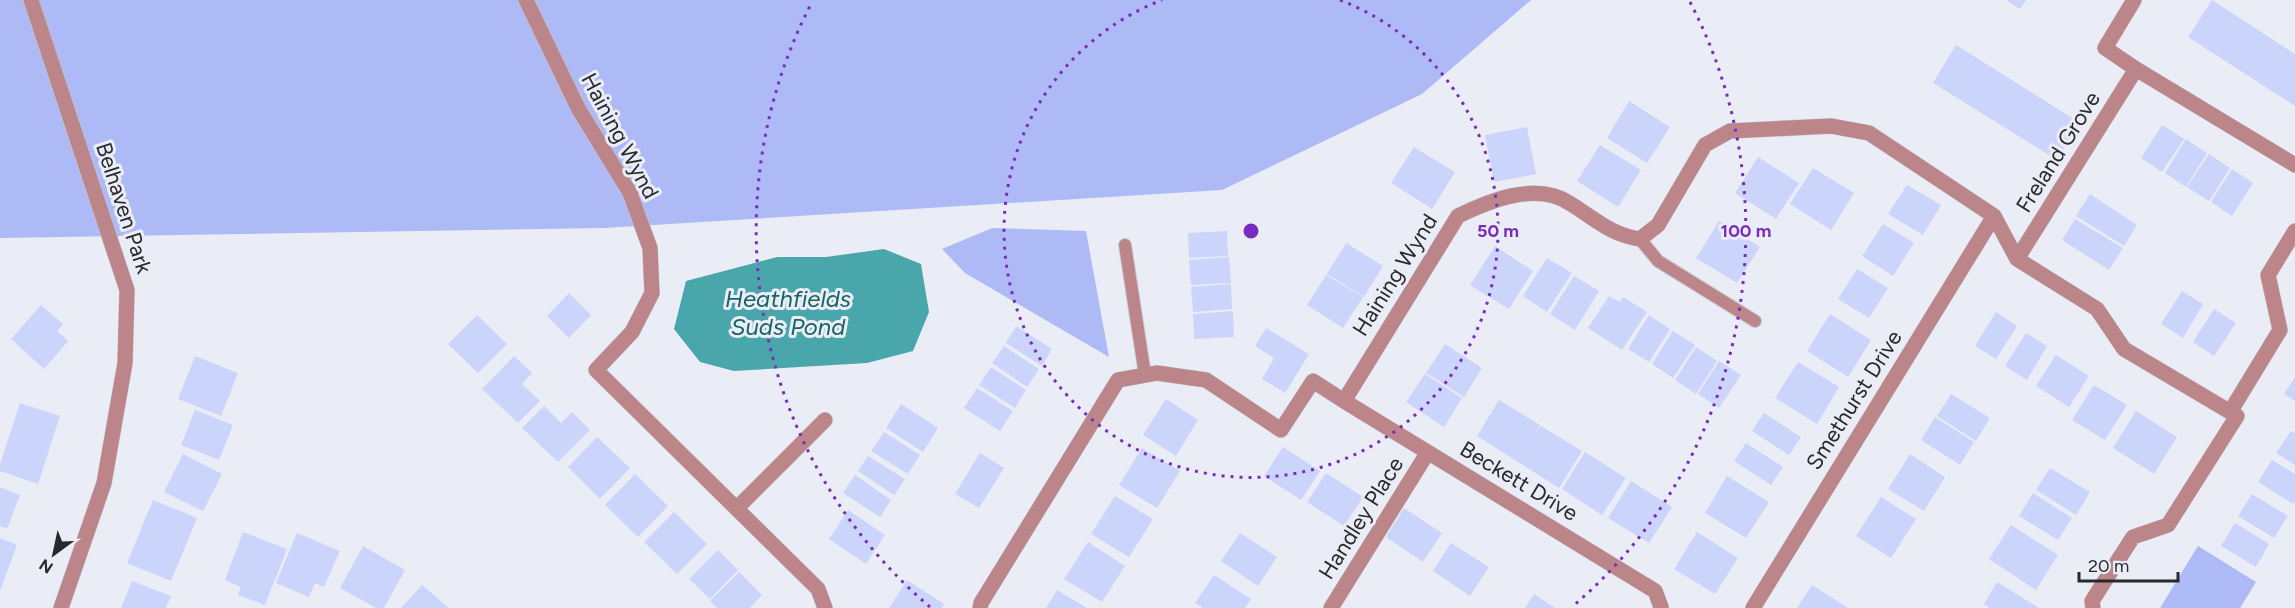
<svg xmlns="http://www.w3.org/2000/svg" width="2295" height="608" viewBox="0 0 2295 608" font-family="Figtree,sans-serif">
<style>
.green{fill:#adbaf6}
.water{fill:#49a6aa}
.building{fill:#cbd4fa}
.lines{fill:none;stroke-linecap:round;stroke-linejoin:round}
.service-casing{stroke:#c8cad2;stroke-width:14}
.minor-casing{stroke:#c8cad2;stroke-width:16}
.service{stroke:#bb8589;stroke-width:12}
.minor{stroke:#bb8589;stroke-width:15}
.ring{fill:none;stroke:#7b2cbf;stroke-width:3;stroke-dasharray:3 6}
.labels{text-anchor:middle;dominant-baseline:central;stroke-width:6;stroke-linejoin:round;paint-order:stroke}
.street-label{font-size:22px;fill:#28292c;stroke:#ebedf6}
.water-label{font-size:24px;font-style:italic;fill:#166366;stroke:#ebedf6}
.centre{fill:#7b2cbf;stroke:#ebedf6;stroke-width:3}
.ring-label{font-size:18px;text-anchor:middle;font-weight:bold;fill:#7b2cbf;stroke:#ebedf6;stroke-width:6;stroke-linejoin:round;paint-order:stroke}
</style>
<rect width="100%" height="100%" fill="#ebedf6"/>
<path class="green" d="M0,0H1531L1422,94L1222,190L604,228L0,238Z
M992,228L1086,231L1109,357L965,273L942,249Z
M2198,546L2256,582L2240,608H2160Z"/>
<path class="water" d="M884,249L921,264L929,312L913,351L867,363L734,371L700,362L674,329L686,281L777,257H826Z"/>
<path class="building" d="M2006,0H2026L2020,9Z
M2212,0L2295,54V106L2188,37Z
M1956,45L2080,123L2057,160L1933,83Z
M1629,101L1670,127L1647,163L1607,138Z
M2162,125L2184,139L2162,172L2141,158Z
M1527,127L1536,174L1494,182L1485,135Z
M2186,139L2207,153L2186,187L2165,173Z
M1600,145L1641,170L1618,207L1577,181Z
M1414,147L1455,172L1432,209L1391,183Z
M2209,154L2230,168L2209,201L2187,187Z
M1758,157L1799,183L1776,219L1735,193Z
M1813,168L1854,193L1831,230L1790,204Z
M2232,169L2253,183L2232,216L2211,202Z
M1907,185L1941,205L1923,235L1888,214Z
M2090,194L2137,225L2124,246L2076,216Z
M2075,219L2123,248L2109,270L2062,240Z
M1719,221L1760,247L1737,283L1696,258Z
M1883,224L1914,243L1893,276L1862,256Z
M1227,231L1228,256L1189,258L1188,233Z
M1346,243L1383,266L1364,297L1327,274Z
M1495,246L1533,271L1509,309L1470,285Z
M1229,257L1231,283L1191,285L1189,260Z
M1547,258L1572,273L1547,312L1523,296Z
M1857,269L1888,288L1869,318L1838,299Z
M1326,275L1363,297L1343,328L1307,305Z
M1574,276L1599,291L1575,330L1550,314Z
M1231,284L1232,309L1193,312L1191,287Z
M2182,291L2203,304L2183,338L2161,324Z
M569,293L591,315L569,338L547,316Z
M1609,296L1620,302L1623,297L1647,312L1622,350L1588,328Z
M41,305L63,324L57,331L68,341L44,369L11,339Z
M2214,309L2236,323L2214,356L2193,342Z
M1233,311L1234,337L1194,339L1193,314Z
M1996,312L2017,326L1996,359L1975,346Z
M1830,314L1871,340L1848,377L1807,351Z
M477,315L507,344L478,373L448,344Z
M1649,315L1670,329L1649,362L1628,349Z
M1016,326L1052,349L1042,366L1006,343Z
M1266,328L1309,354L1285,393L1262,379L1274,358L1255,346Z
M1673,331L1695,345L1673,378L1652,364Z
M2026,333L2047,346L2027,380L2005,366Z
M1445,344L1482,368L1464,397L1426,373Z
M1004,346L1039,369L1027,387L992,363Z
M1696,347L1717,361L1696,394L1675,380Z
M2056,355L2089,376L2069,407L2036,386Z
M195,356L238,373L221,416L178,399Z
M514,356L532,373L522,384L540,401L518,423L482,389Z
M1719,361L1741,375L1719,408L1698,394Z
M1798,362L1839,387L1817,424L1775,398Z
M991,367L1026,390L1015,408L979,385Z
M1425,374L1462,398L1444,427L1406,402Z
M2295,377V401L2284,394Z
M2094,385L2127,405L2105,440L2072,420Z
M977,388L1013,411L1000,431L964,408Z
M1951,394L1990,418L1976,441L1937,416Z
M1166,399L1198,420L1176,456L1143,435Z
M1499,400L1540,425L1535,433L1541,426L1582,451L1559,488L1477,436Z
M20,403L60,416L38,484L0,471V464Z
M901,404L938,428L923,452L886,428Z
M544,406L561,423L572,412L590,430L558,462L522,428Z
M195,410L233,425L219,460L181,445Z
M2136,411L2177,437L2154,474L2113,448Z
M1764,413L1801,437L1789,455L1752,431Z
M1935,417L1974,442L1960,465L1921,440Z
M2291,431L2295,433V465L2276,453Z
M884,432L920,455L908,474L871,451Z
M597,437L630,468L600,499L568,467Z
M1746,443L1783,467L1771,485L1734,461Z
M1283,447L1320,471L1301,500L1264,476Z
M1142,448L1180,471L1157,508L1119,485Z
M1585,452L1626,478L1602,515L1562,489Z
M980,453L1004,468L979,508L955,494Z
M183,454L222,474L203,511L164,492Z
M1910,454L1945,477L1924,511L1888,489Z
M868,456L905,479L894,495L858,471Z
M2272,460L2295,474V501L2293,504L2258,482Z
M2050,468L2090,492L2076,515L2036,490Z
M1326,473L1363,497L1344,526L1307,502Z
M635,474L668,506L638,537L605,505Z
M855,475L891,500L880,517L843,493Z
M1727,476L1769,502L1746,538L1705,513Z
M1631,481L1672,507L1649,543L1608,518Z
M0,487L20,495L7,529L0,526Z
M2033,493L2072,518L2058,540L2019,516Z
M2252,494L2288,516L2274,538L2238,516Z
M1115,496L1153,519L1129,557L1091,534Z
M1881,497L1916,519L1891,558L1856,536Z
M153,500L197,518L171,581L127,563Z
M1404,508L1442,533L1423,562L1386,537Z
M848,510L885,535L866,564L829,539Z
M674,512L707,544L677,574L644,542Z
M2235,523L2269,544L2256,567L2221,546Z
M2011,525L2058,555L2036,590L1989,559Z
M243,532L287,549L265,605L238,595L241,587L225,580Z
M1697,532L1738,558L1715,594L1674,569Z
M297,533L340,551L324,587L315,583L309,597L276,583Z
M1240,533L1277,557L1258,586L1221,561Z
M0,538L17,545L0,591Z
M1088,542L1125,566L1102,602L1064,579Z
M1451,543L1489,567L1470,596L1433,571Z
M363,546L405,570L384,608H376L340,588Z
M718,550L738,570L710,599L689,579Z
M739,572L762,595L750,608H717L710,601Z
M1214,575L1251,599L1245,608H1203L1195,603Z
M907,580L944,604L942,608H889Z
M132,581L171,596L166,608H121Z
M1997,582L2039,608H1989L1984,604Z
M422,585L449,608H401Z
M1812,585L1848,608H1797Z
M1057,590L1087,608H1046Z
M1534,594L1555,608H1525Z"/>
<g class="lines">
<g class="service-casing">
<path id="service" d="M1640,239L1658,261L1755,321
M1125,245L1145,375"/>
</g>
<g class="minor-casing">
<path id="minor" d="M31,0L127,290L125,363L104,483L61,608
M526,0L578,108L630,193L650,248L652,293L632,332L596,370L818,589L825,608
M2134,0L2105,48L2136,69
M2017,259L2136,69L2295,165
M1344,401L1655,591L1661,607
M2230,412L2280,330L2268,275L2295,231
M737,508L825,420
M980,608L981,603L1118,380L1157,373L1206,380L1281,430L1313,381L1344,401L1458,216C1491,200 1537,181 1571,204C1595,219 1611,235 1640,239L1658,225L1705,145L1730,131L1831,126L1869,133L1994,216L2017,259L2097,309L2124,349L2237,416L2168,525L2133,537L2092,601L2093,608
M1331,608L1428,452
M1753,608L1994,216"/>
</g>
<use href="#service" class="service"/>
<use href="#minor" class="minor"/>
</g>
<g class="ring">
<path d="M1340 0A247 247 0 1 1 1162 0"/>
<path d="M930 607A495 495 0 0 1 812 2M1690 2A495 495 0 0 1 1572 607"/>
</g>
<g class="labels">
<g class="street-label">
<text transform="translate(620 136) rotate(62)">Haining Wynd</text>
<text transform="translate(2058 152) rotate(-58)">Freland Grove</text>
<text transform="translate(124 208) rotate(72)">Belhaven Park</text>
<text transform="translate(1395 275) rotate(-58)">Haining Wynd</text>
<text transform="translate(1854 400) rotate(-58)">Smethurst Drive</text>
<text transform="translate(1519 481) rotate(31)">Beckett Drive</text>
<text transform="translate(1361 518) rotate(-58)">Handley Place</text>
</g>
<g class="water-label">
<text x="788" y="298">Heathfields<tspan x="788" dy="28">Suds Pond</tspan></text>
</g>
</g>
<circle cx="1251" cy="231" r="9" class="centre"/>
<g class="ring-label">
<text x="1498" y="237">50 m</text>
<text x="1746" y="237">100 m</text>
</g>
<g transform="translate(54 554) rotate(213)" stroke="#ebedf6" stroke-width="4.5" paint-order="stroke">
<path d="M0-4.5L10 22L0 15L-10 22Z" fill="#28292c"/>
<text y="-9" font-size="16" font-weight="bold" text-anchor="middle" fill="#28292c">N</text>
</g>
<path d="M2079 572v9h99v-9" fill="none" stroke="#28292c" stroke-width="3"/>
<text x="2088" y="572" font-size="18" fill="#28292c" stroke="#ebedf6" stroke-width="4.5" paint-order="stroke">20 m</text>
</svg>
